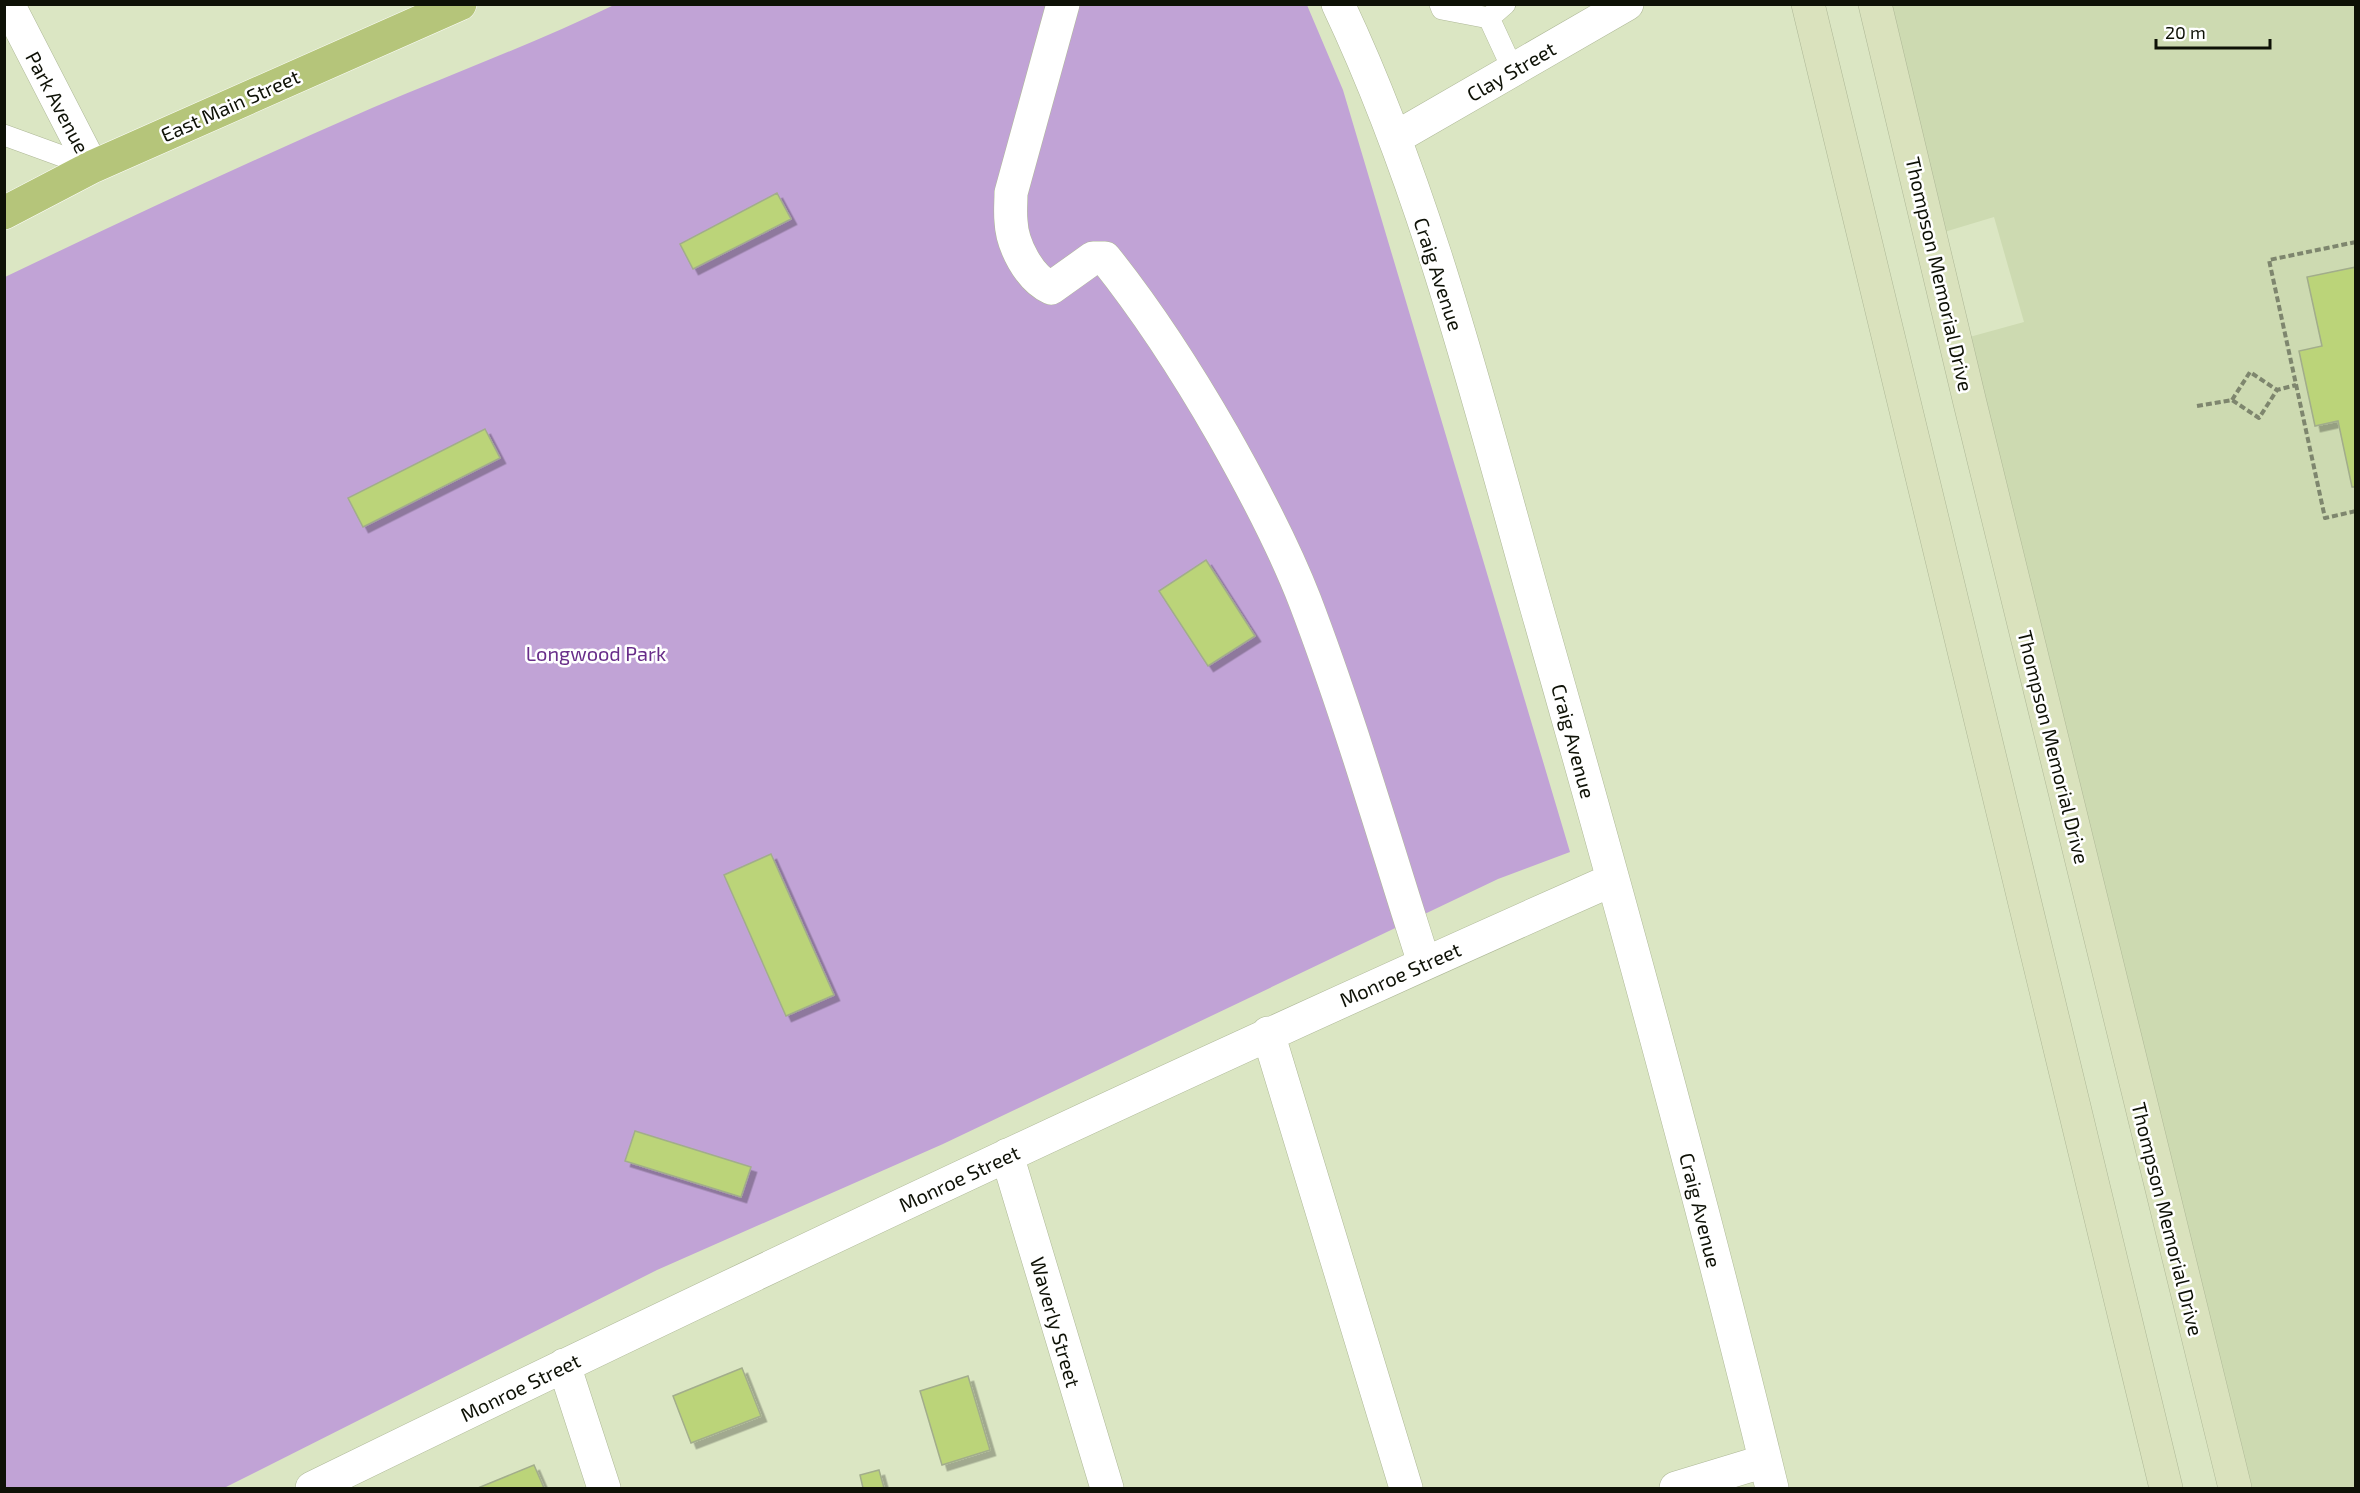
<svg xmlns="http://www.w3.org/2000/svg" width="2360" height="1493" viewBox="0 0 2360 1493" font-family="'Exo 2',sans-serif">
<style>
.built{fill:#cddab1}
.green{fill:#c1a3d6}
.building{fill:#bbd479;stroke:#a2ad8b;stroke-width:1.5;filter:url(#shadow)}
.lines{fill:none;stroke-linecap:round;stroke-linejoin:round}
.service-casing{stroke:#aeb897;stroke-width:22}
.minor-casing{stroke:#aeb897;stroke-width:34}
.secondary-casing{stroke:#aeb897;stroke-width:34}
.primary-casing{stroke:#fff;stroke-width:34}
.path{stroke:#7e866e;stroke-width:4;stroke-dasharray:6 3;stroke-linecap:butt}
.service{stroke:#fff;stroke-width:21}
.minor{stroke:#fff;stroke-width:33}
.secondary{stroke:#dae2bd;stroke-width:33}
.primary{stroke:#b5c57a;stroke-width:33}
.labels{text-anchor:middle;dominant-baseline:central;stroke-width:5;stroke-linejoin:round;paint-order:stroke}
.street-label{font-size:20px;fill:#0e1106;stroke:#fff}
.park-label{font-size:20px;fill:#682d89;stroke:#fff}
</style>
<defs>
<filter id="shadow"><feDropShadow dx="5.5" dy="5.5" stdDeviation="0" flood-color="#0004"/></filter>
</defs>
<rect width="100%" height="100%" fill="#dbe6c3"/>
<path class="built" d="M1875,5H2355V1488H2235L1955,341L2024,322L1994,217L1931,236Z"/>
<path class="green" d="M614,5H1307L1343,90L1570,852L1498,879L943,1144L657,1270L224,1488H5V277C126,219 248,162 372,108C452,74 535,43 614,5Z"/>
<path class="building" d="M777,193L791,219L693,269L680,244Z
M2356,267V487H2352L2338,421L2315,426L2299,351L2322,346L2307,277Z
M485,429L500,458L363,527L348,498Z
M1206,560L1255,636L1208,666L1159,591Z
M771,854L834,995L786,1016L724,875Z
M635,1131L751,1167L741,1197L625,1161Z
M742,1368L761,1416L691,1443L673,1396Z
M968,1376L990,1450L942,1465L920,1391Z
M534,1465L544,1488H478Z
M879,1470L884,1488H863L860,1475Z"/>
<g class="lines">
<g class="service-casing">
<path id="service" d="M1440,4L1442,9L1489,18L1505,4
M1489,18L1513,70
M4,135L92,167"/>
</g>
<g class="minor-casing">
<path id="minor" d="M8,4L92,167
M1063,4L1011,193C1011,202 1010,212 1011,221C1012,245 1029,278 1051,288L1093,258H1105C1149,313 1188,374 1223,435C1253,488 1283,544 1305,601C1350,719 1385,842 1424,963
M1338,4C1427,192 1479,403 1535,602C1619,896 1700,1191 1772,1488
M1395,138L1627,4
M1268,1033L1406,1488
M1007,1155L1107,1488
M564,1365L604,1488
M312,1488C742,1278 1174,1074 1612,880
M1676,1488L1765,1461"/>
</g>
<g class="secondary-casing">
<path id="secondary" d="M1808,4L2166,1488
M1875,4L1970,403L2235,1488"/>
</g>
<g class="primary-casing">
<path id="primary" d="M4,213L92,167L460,4"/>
</g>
<path class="path" d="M2356,242L2269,260L2325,518L2356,511
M2232,400L2250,372L2277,390
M2197,406L2232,400L2259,418L2277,390L2296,385"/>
<use href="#service" class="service"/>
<use href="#minor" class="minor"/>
<use href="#secondary" class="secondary"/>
<use href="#primary" class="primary"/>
</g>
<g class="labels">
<g class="street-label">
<text transform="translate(1511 71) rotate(-30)">Clay Street</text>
<text transform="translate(58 102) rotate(62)">Park Avenue</text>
<text transform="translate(230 105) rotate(-24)">East Main Street</text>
<text transform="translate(1439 274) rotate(72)">Craig Avenue</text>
<text transform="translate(1940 274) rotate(77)">Thompson Memorial Drive</text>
<text transform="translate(1574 741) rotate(75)">Craig Avenue</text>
<text transform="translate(2054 747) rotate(76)">Thompson Memorial Drive</text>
<text transform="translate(1400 974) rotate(-24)">Monroe Street</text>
<text transform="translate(959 1178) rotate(-25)">Monroe Street</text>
<text transform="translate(1701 1210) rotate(76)">Craig Avenue</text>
<text transform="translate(2168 1219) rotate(76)">Thompson Memorial Drive</text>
<text transform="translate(1056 1322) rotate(74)">Waverly Street</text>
<text transform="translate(520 1387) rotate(-26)">Monroe Street</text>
</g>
<g class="park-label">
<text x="596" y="653">Longwood Park</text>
</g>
</g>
<rect width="2360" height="1493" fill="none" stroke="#0e1106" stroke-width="12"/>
<path d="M2156 39v9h114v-9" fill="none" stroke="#0e1106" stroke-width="3"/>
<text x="2165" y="39" font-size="18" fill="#0e1106" stroke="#ffffff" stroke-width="4.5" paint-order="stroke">20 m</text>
</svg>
